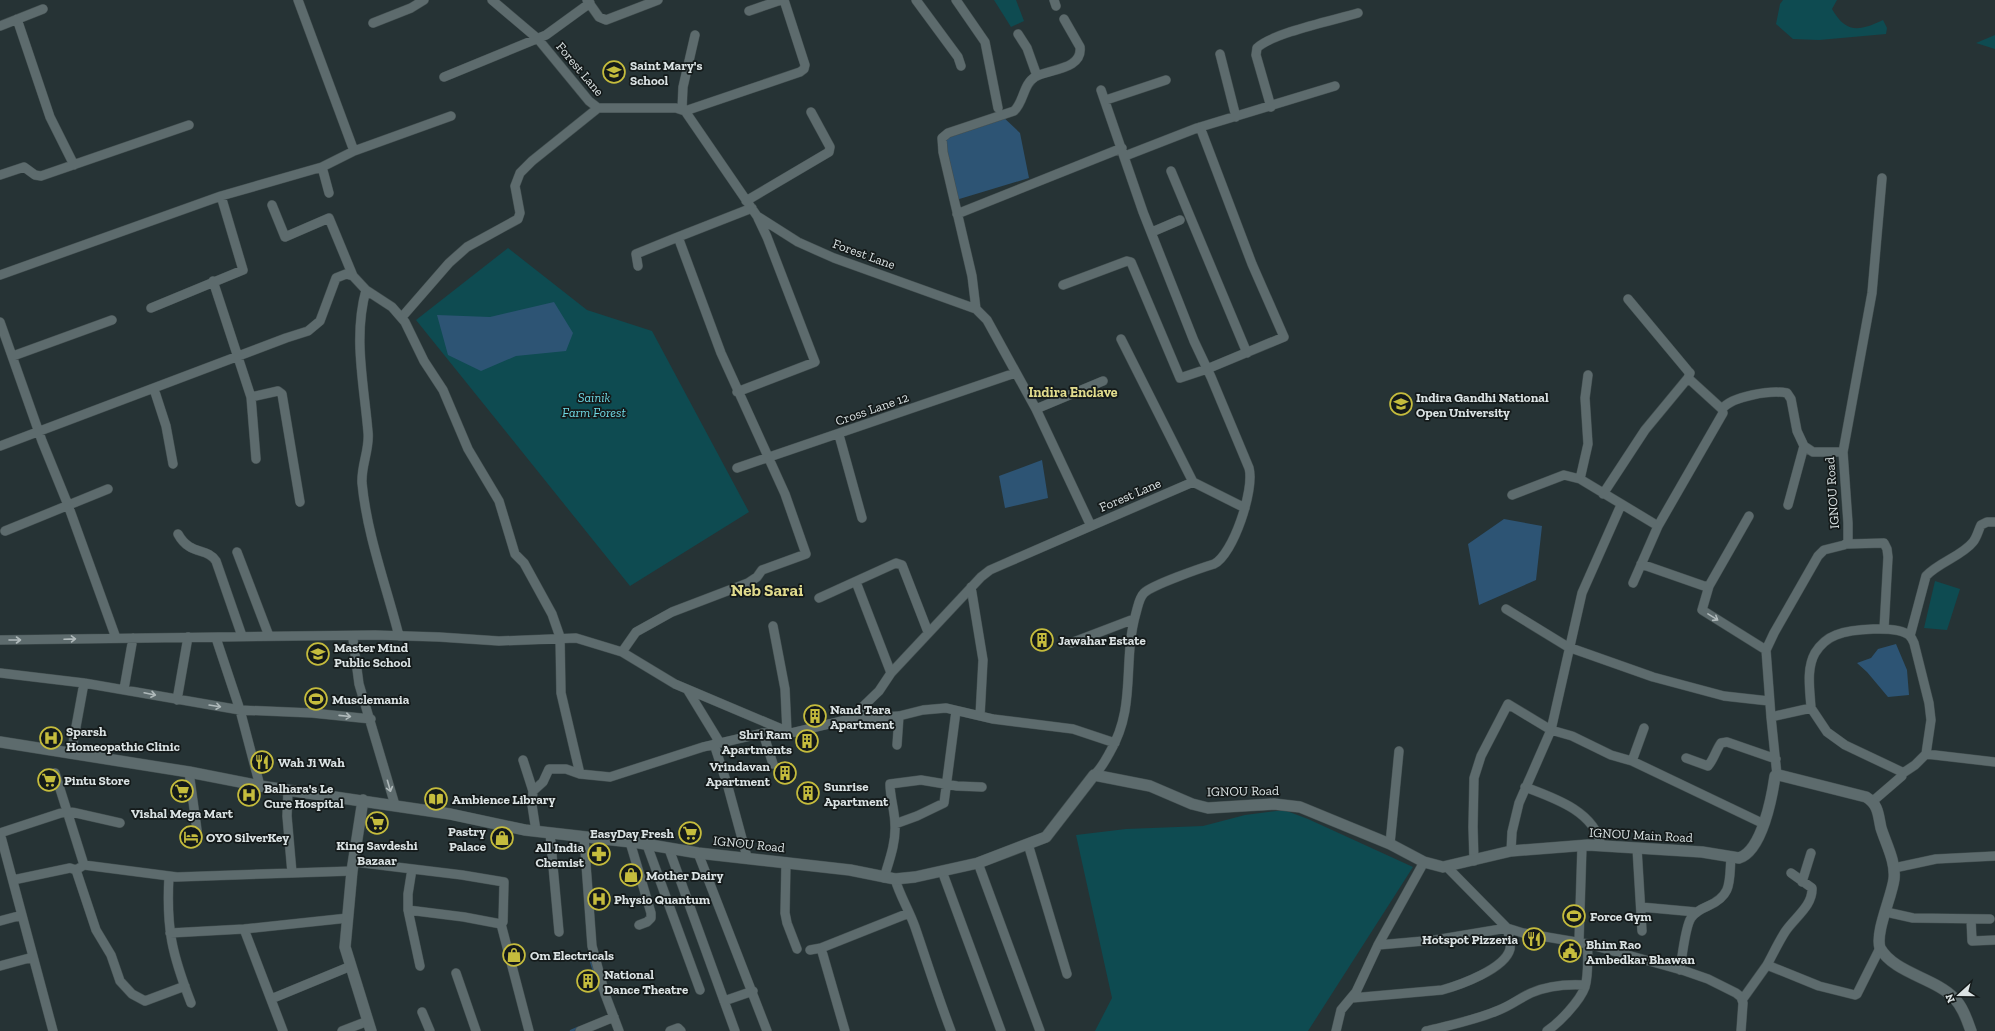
<svg xmlns="http://www.w3.org/2000/svg" width="1995" height="1031" viewBox="0 0 1995 1031" font-family="'Zilla Slab',serif">
<style>
.green{fill:#0e4b51}
.water{fill:#2d5474}
.lines{fill:none;stroke-linecap:round;stroke-linejoin:round}
.stream{stroke:#2d5474;stroke-width:2.5}
.minor-casing{stroke:#434f50;stroke-width:10}
.tertiary-casing{stroke:#434f50;stroke-width:12}
.minor{stroke:#5d6b6d;stroke-width:9}
.tertiary{stroke:#5d6b6d;stroke-width:11}
.oneway{stroke:#afb9ba}
.labels{text-anchor:middle;dominant-baseline:central;stroke-width:3.5;stroke-linejoin:round;paint-order:stroke}
.poi-label{font-size:13px;font-weight:bold;fill:#dbe3e4;stroke:#141a1a;text-anchor:start}
.street-label{font-size:13px;fill:#dbe3e4;stroke:#141a1a}
.park-label{font-size:13px;font-style:italic;fill:#70d9e5;stroke:#141a1a}
.neighbourhood-label{font-size:14px;font-weight:bold;fill:#e0db8d;stroke:#141a1a}
.district-label{font-size:17px;font-weight:bold;fill:#e0db8d;stroke:#141a1a}
</style>
<rect width="100%" height="100%" fill="#263335"/>
<path class="green" d="M994,0H1016L1024,21L1011,27Z
M1783,0H1837L1832,9C1846,34 1860,31 1883,20L1887,28L1886,34L1819,40L1793,39L1776,24L1780,4Z
M1995,35V49L1976,43Z
M508,248L587,310L652,331L749,512L630,586L416,320Z
M1935,581L1960,589L1947,630L1924,628Z
M1284,810L1308,819L1413,867L1308,1031H1095L1112,998L1076,835L1126,829L1203,826L1245,815Z"/>
<path class="water" d="M1001,115L1020,133L1029,178L956,200L940,136Z
M554,302L573,333L566,351L516,356L481,371L448,355L437,315L490,317Z
M1042,460L1048,498L1005,508L999,476Z
M1504,519L1542,526L1536,580L1479,605L1468,544Z
M1896,644L1907,670L1909,695L1888,697L1867,672L1857,663L1871,658L1878,649Z"/>
<g class="lines">
<path class="stream" d="M589,955L600,991
M571,1031L578,1028"/>
<g class="minor-casing">
<path id="minor" d="M298,0L354,151
M492,0L538,39L589,101L598,108H676L685,111L757,216L798,242L834,258L976,309L987,320L1036,409L1091,526L1193,482
M587,0L599,17L606,20L658,0
M916,0L958,57L961,66
M956,0L985,42L998,108
M1054,0L1056,6
M749,11L781,0
M17,19L50,117L74,165
M373,23L411,8L424,0
M0,26L43,9
M1018,34L1027,48L1037,76
M1220,54L1236,117
M444,77L546,35L590,3
M1106,100L1166,80
M1271,107L1256,55L1257,48C1272,33 1335,20 1358,13
M682,109L683,87L695,35
M685,111L800,72L804,69L805,65L784,0
M1125,156L1197,128L1335,86
M1171,171L1247,353
M0,175L24,167L35,175L41,176L189,125
M329,193L322,167L354,151L451,116
M746,201L829,152L830,147L811,112
M272,205L285,237L329,218L353,276
M957,214L1122,148
M1152,232L1180,220
M638,266L636,254L678,237
M0,275L221,196L322,167
M213,281L251,397L256,459
M1063,285L1127,261L1131,262L1180,378L1207,369L1284,337L1252,264L1200,127
M366,290C353,337 364,384 368,432C370,449 361,465 362,483C367,535 386,585 399,636
M1628,299L1688,371L1690,373L1688,378L1722,409L1723,413L1658,526L1633,583
M151,308L243,270L221,196
M976,309L972,276L943,152L942,138L948,133L1014,111C1024,102 1023,84 1035,77C1048,69 1083,70 1080,47L1064,19
M402,317L449,263L467,247L518,219L520,213L515,186L520,173L532,161L598,108
M0,322L42,441L68,505L116,638
M1121,339L1193,482L1245,508
M13,356L112,320
M154,389L166,426L173,464
M737,392L815,362L767,237L758,218
M251,397L278,391L282,394L300,502
M1036,409L1103,381
M1722,409C1732,396 1771,390 1787,393L1791,399L1797,431L1804,446L1813,452H1843
M839,435L862,518
M0,446L286,338L308,331L320,321L336,278L346,274L353,276L366,290L392,307L405,322L424,361L443,390L468,449L499,501L515,554L524,563L552,614L560,637L561,693L580,774
M737,468L1015,373
M1580,479L1588,444L1585,398L1588,375
M1603,494L1645,430L1688,378
M1512,495L1564,475L1580,479L1658,526
M1788,505L1804,446
M5,531L108,489
M178,534C190,556 207,547 216,561L242,636
M1847,544L1884,543L1887,549L1888,557L1884,629
M237,552L269,636
M1641,564L1704,586H1709L1749,516
M856,582L891,673
M1709,586L1702,610L1766,650
M971,587L983,660L980,716
M819,598L896,563L902,565L928,632
M1506,609L1568,647L1653,677L1724,696L1769,701
M773,626L785,689L787,732
M1910,636L1926,576C1939,562 1962,556 1973,542C1977,537 1978,531 1981,525L1987,522H1995
M216,638L240,710L260,786
M353,639L359,684L395,805
M0,640L375,635L439,637L499,641L576,638L622,652L675,684L791,733L850,719L899,716L923,710L946,708L993,719L1073,729L1115,743
M1071,643L1134,619
M622,652L636,632L672,612L748,583L757,577L762,570L806,554L785,494L721,353L678,237L752,208
M0,673L84,683L240,710L312,713L371,719
M124,689L133,638
M687,689L720,743
M177,700L188,637
M1811,708C1810,690 1806,669 1815,653C1820,645 1828,638 1836,635C1851,629 1896,625 1909,635C1911,637 1913,640 1914,643L1929,703L1931,720L1926,754L1915,765L1903,773
M1771,717L1811,708L1827,732L1845,745L1902,772V776L1873,801
M850,719L879,691L891,673L981,577L990,570L1006,563L1091,526
M763,733L773,764
M714,744L728,787L747,857
M897,745L899,716
M71,754L84,683
M1926,754L1995,762
M1686,758L1708,766C1714,759 1716,750 1721,743L1727,742L1776,759
M523,760L533,791
M1632,761L1644,728
M189,772L197,830
M55,773L84,865
M1094,775C1101,769 1105,761 1110,752C1137,706 1122,662 1136,613C1138,606 1139,598 1144,593C1152,585 1201,568 1214,564C1233,555 1255,489 1249,468L1211,377L1194,341L1143,212L1101,90
M1777,775L1771,717L1766,650L1774,633L1818,556L1824,550L1844,545L1848,542V523L1843,452L1872,293L1882,178
M1525,787C1554,798 1594,811 1601,845
M288,790L287,816L292,873
M895,824L917,816L944,803L956,711
M536,831L532,805L533,791L543,782L549,769H566L580,774L610,777L703,747L763,733L786,732
M0,833L53,1031
M0,833L67,811L120,823
M550,833L559,932
M584,837L592,946L605,994L619,1031
M630,842L651,913V918L647,922L639,925
M1028,844L1067,974
M1390,844L1399,751
M647,845L700,990
M1637,848L1642,931
M669,849L735,1031
M1511,851L1512,832L1519,803L1551,730L1582,593L1621,505
M698,853L767,1031
M1474,861L1473,827L1474,778L1481,756L1508,704L1551,730L1572,736L1611,755L1632,761L1764,824
M355,862L462,875L504,882L503,922L501,924L529,1031
M786,862L785,913L787,923L797,949
M978,863L1040,1031
M1447,867L1507,928L1523,933L1588,944L1685,971L1708,979L1736,993L1741,997L1743,1003L1741,1031
M1894,868L1936,859L1995,856
M412,869L408,894V910L464,917L501,924
M76,870L96,930L111,955L120,981L132,994L145,1001L185,986
M942,871L1001,1031
M169,876C166,929 172,954 191,1003
M884,878C889,861 896,843 895,825C895,811 890,798 890,784L921,780L957,786L982,787
M895,879C900,896 909,910 915,927C927,962 938,997 951,1031
M13,880L70,868L76,870L84,865L177,877L352,871
M1802,882L1811,853
M1641,907L1696,912
M408,910L420,966
M1886,912L1913,918L1990,919
M1971,919L1972,941L1995,940
M0,921L22,915
M244,929L283,1031
M170,933L244,929L348,918
M1579,941L1582,846
M810,950L821,948
M1767,965C1773,954 1778,943 1785,932C1794,918 1813,906 1812,888L1791,873
M0,966L33,957
M1680,970C1682,958 1685,927 1691,918C1695,912 1701,909 1708,906C1733,895 1729,881 1731,857
M456,973L476,1031
M1352,998L1442,990C1460,985 1505,969 1510,949C1511,942 1509,935 1507,928L1435,940L1378,945
M271,999L351,966
M1742,1000L1767,965L1819,986L1855,995L1857,994L1880,948
M724,1001L753,991
M422,1012L430,1031
M342,1031L368,1021
M580,1031L614,1017
M670,1031L678,1028L681,1031
M845,1031L821,948L909,913
M1336,1031L1341,1010L1356,992L1378,945L1424,862
M1426,1031C1451,1025 1476,1020 1499,1010C1510,1006 1520,998 1531,993C1549,985 1567,984 1585,985
M1547,1031C1559,1023 1580,1001 1585,987C1589,974 1587,957 1588,944"/>
</g>
<g class="tertiary-casing">
<path id="tertiary" d="M0,742L189,772L260,786L450,814L525,830L639,843L698,853L850,870L895,879L915,877L978,863L1046,837L1094,775L1150,786L1192,804L1208,808L1274,804L1300,807L1390,844L1424,862L1443,867L1511,851L1588,845L1702,852L1739,858C1762,851 1772,797 1775,776L1779,775L1866,797C1879,805 1878,815 1881,828C1886,844 1896,862 1894,879C1892,896 1875,932 1880,948C1894,973 1935,978 1954,998C1963,1007 1967,1020 1971,1031
M363,800L352,871L345,947L371,1031"/>
</g>
<use href="#minor" class="minor"/>
<use href="#tertiary" class="tertiary"/>
</g>
<defs><path id="oneway-shaft" d="M-6 0H5M1.5-3L5.5 0L1.5 3" fill="none" stroke-width="1.6" stroke-linecap="round" stroke-linejoin="round"/></defs>
<g class="oneway">
<use href="#oneway-shaft" transform="translate(1713 617) rotate(32)"/>
<use href="#oneway-shaft" transform="translate(70 639) rotate(-2)"/>
<use href="#oneway-shaft" transform="translate(15 640)"/>
<use href="#oneway-shaft" transform="translate(150 694) rotate(12)"/>
<use href="#oneway-shaft" transform="translate(215 706) rotate(9)"/>
<use href="#oneway-shaft" transform="translate(345 716) rotate(6)"/>
<use href="#oneway-shaft" transform="translate(389 786) rotate(74)"/>
</g>
<defs>
<g id="school-ring" transform="scale(1.15)"><circle r="9.5" fill="#141a1a" stroke="#c5bc3d" stroke-width="1.5"/><path d="M0-5L7-2L0 1L-7-2ZM-4 1L0 2.5L4 1V4Q0 6-4 4Z" fill="#c5bc3d"/></g>
<g id="university-ring" transform="scale(1.15)"><circle r="9.5" fill="#141a1a" stroke="#c5bc3d" stroke-width="1.5"/><path d="M0-5L7-2L0 1L-7-2ZM-4 1L0 2.5L4 1V4Q0 6-4 4Z" fill="#c5bc3d"/></g>
<g id="building-ring" transform="scale(1.15)"><circle r="9.5" fill="#141a1a" stroke="#c5bc3d" stroke-width="1.5"/><path d="M-4-6H4V6H1V3H-1V6H-4ZM-2.5-4.3h1.7v1.8h-1.7ZM.8-4.3h1.7v1.8H.8ZM-2.5-1h1.7V.8h-1.7ZM.8-1h1.7V.8H.8Z" fill="#c5bc3d"/></g>
<g id="stadium-ring" transform="scale(1.15)"><circle r="9.5" fill="#141a1a" stroke="#c5bc3d" stroke-width="1.5"/><path d="M0-5a6.5 5 0 1 0 0 10a6.5 5 0 1 0 0-10ZM-3.5-1.8h7v3.6h-7Z" fill="#c5bc3d"/></g>
<g id="hospital-ring" transform="scale(1.15)"><circle r="9.5" fill="#141a1a" stroke="#c5bc3d" stroke-width="1.5"/><path d="M-5-5h3v3.5h4V-5h3V5h-3V1.5h-4V5h-3Z" fill="#c5bc3d"/></g>
<g id="restaurant-ring" transform="scale(1.15)"><circle r="9.5" fill="#141a1a" stroke="#c5bc3d" stroke-width="1.5"/><path d="M-5-6h1v4h1v-4h1v4h1v-4h1v5L-1.5 .5V6h-2V.5L-5-1ZM5-6V6H3V1.5H1.5Q1.5-4 5-6Z" fill="#c5bc3d"/></g>
<g id="supermarket-ring" transform="scale(1.15)"><circle r="9.5" fill="#141a1a" stroke="#c5bc3d" stroke-width="1.5"/><path d="M-6-5.5h2.5l.6 2H6L4.5 2H-2.5L-4.4-4H-6ZM-1.5 3.2a1.3 1.3 0 1 0 .1 0ZM3 3.2a1.3 1.3 0 1 0 .1 0Z" fill="#c5bc3d"/></g>
<g id="library-ring" transform="scale(1.15)"><circle r="9.5" fill="#141a1a" stroke="#c5bc3d" stroke-width="1.5"/><path d="M-6-4Q-3-5.5-.7-3.5V5Q-3 3-6 4ZM6-4Q3-5.5 .7-3.5V5Q3 3 6 4Z" fill="#c5bc3d"/></g>
<g id="hotel-ring" transform="scale(1.15)"><circle r="9.5" fill="#141a1a" stroke="#c5bc3d" stroke-width="1.5"/><path d="M-6-4.5h1.5V1H6V5H4.5V3h-9V5H-6ZM-4 0a1.8 1.8 0 1 1 3.6 0ZM.5 0V-2.5h3Q6-2.5 6 0Z" fill="#c5bc3d"/></g>
<g id="shop-ring" transform="scale(1.15)"><circle r="9.5" fill="#141a1a" stroke="#c5bc3d" stroke-width="1.5"/><path d="M-5-2.5h2.3a2.7 3.5 0 0 1 5.4 0H5L5.5 6h-11ZM-1.5-2.5h3a1.5 2.3 0 0 0-3 0Z" fill="#c5bc3d"/></g>
<g id="pharmacy-ring" transform="scale(1.15)"><circle r="9.5" fill="#141a1a" stroke="#c5bc3d" stroke-width="1.5"/><path d="M-2-6h4v4h4v4h-4v4h-4v-4h-4v-4h4Z" fill="#c5bc3d"/></g>
<g id="civic-ring" transform="scale(1.15)"><circle r="9.5" fill="#141a1a" stroke="#c5bc3d" stroke-width="1.5"/><path d="M-.6-6.5H3V-4.5H.6V-3L4-1V1h2V6H-6V1h2V-1L-.6-3ZM-1.2 2.5V6h2.4V2.5Z" fill="#c5bc3d"/></g>
</defs>
<g fill-rule="evenodd">
<use href="#school-ring" x="614" y="72"/>
<use href="#university-ring" x="1401" y="404"/>
<use href="#building-ring" x="1042" y="640"/>
<use href="#school-ring" x="318" y="654"/>
<use href="#stadium-ring" x="316" y="699"/>
<use href="#building-ring" x="815" y="716"/>
<use href="#hospital-ring" x="51" y="738"/>
<use href="#building-ring" x="807" y="741"/>
<use href="#restaurant-ring" x="262" y="762"/>
<use href="#building-ring" x="785" y="773"/>
<use href="#supermarket-ring" x="49" y="780"/>
<use href="#supermarket-ring" x="182" y="791"/>
<use href="#building-ring" x="808" y="793"/>
<use href="#hospital-ring" x="249" y="795"/>
<use href="#library-ring" x="436" y="799"/>
<use href="#supermarket-ring" x="377" y="823"/>
<use href="#supermarket-ring" x="690" y="833"/>
<use href="#hotel-ring" x="191" y="837"/>
<use href="#shop-ring" x="502" y="838"/>
<use href="#pharmacy-ring" x="599" y="854"/>
<use href="#shop-ring" x="631" y="875"/>
<use href="#hospital-ring" x="599" y="899"/>
<use href="#stadium-ring" x="1574" y="916"/>
<use href="#restaurant-ring" x="1534" y="939"/>
<use href="#civic-ring" x="1570" y="951"/>
<use href="#shop-ring" x="514" y="955"/>
<use href="#building-ring" x="588" y="981"/>
</g>
<g class="labels">
<g class="poi-label">
<text x="630" y="65">Saint Mary's<tspan x="630" dy="15">School</tspan></text>
<text x="1416" y="397">Indira Gandhi National<tspan x="1416" dy="15">Open University</tspan></text>
<text x="1058" y="640">Jawahar Estate</text>
<text x="334" y="647">Master Mind<tspan x="334" dy="15">Public School</tspan></text>
<text x="332" y="699">Musclemania</text>
<text x="830" y="709">Nand Tara<tspan x="830" dy="15">Apartment</tspan></text>
<text x="66" y="731">Sparsh<tspan x="66" dy="15">Homeopathic Clinic</tspan></text>
<text x="792" y="734" text-anchor="end">Shri Ram<tspan x="792" dy="15">Apartments</tspan></text>
<text x="278" y="762">Wah Ji Wah</text>
<text x="770" y="766" text-anchor="end">Vrindavan<tspan x="770" dy="15">Apartment</tspan></text>
<text x="64" y="780">Pintu Store</text>
<text x="824" y="786">Sunrise<tspan x="824" dy="15">Apartment</tspan></text>
<text x="264" y="788">Balhara's Le<tspan x="264" dy="15">Cure Hospital</tspan></text>
<text x="452" y="799">Ambience Library</text>
<text x="182" y="813" text-anchor="middle">Vishal Mega Mart</text>
<text x="486" y="831" text-anchor="end">Pastry<tspan x="486" dy="15">Palace</tspan></text>
<text x="674" y="833" text-anchor="end">EasyDay Fresh</text>
<text x="206" y="837">OYO SilverKey</text>
<text x="377" y="845" text-anchor="middle">King Savdeshi<tspan x="377" dy="15">Bazaar</tspan></text>
<text x="584" y="847" text-anchor="end">All India<tspan x="584" dy="15">Chemist</tspan></text>
<text x="646" y="875">Mother Dairy</text>
<text x="614" y="899">Physio Quantum</text>
<text x="1590" y="916">Force Gym</text>
<text x="1518" y="939" text-anchor="end">Hotspot Pizzeria</text>
<text x="1586" y="944">Bhim Rao<tspan x="1586" dy="15">Ambedkar Bhawan</tspan></text>
<text x="530" y="955">Om Electricals</text>
<text x="604" y="974">National<tspan x="604" dy="15">Dance Theatre</tspan></text>
</g>
<g class="street-label">
<text transform="translate(580 69) rotate(50)">Forest Lane</text>
<text transform="translate(864 254) rotate(20)">Forest Lane</text>
<text transform="translate(872 409) rotate(-19)">Cross Lane 12</text>
<text transform="translate(1832 493) rotate(-94)">IGNOU Road</text>
<text transform="translate(1130 495) rotate(-23)">Forest Lane</text>
<text transform="translate(1243 791) rotate(-1)">IGNOU Road</text>
<text transform="translate(1641 835) rotate(3)">IGNOU Main Road</text>
<text transform="translate(749 844) rotate(6)">IGNOU Road</text>
</g>
<g class="park-label">
<text x="594" y="397">Sainik<tspan x="594" dy="15">Farm Forest</tspan></text>
</g>
<g class="neighbourhood-label">
<text x="1073" y="392">Indira Enclave</text>
</g>
<g class="district-label">
<text x="767" y="590">Neb Sarai</text>
</g>
</g>
<g transform="translate(1959 995) rotate(249)" stroke="#141a1a" stroke-width="3" paint-order="stroke">
<path d="M0-3L7 15L0 10L-7 15Z" fill="#dbe3e4"/>
<text y="-6" font-size="11" font-weight="bold" text-anchor="middle" fill="#dbe3e4">N</text>
</g>
</svg>
